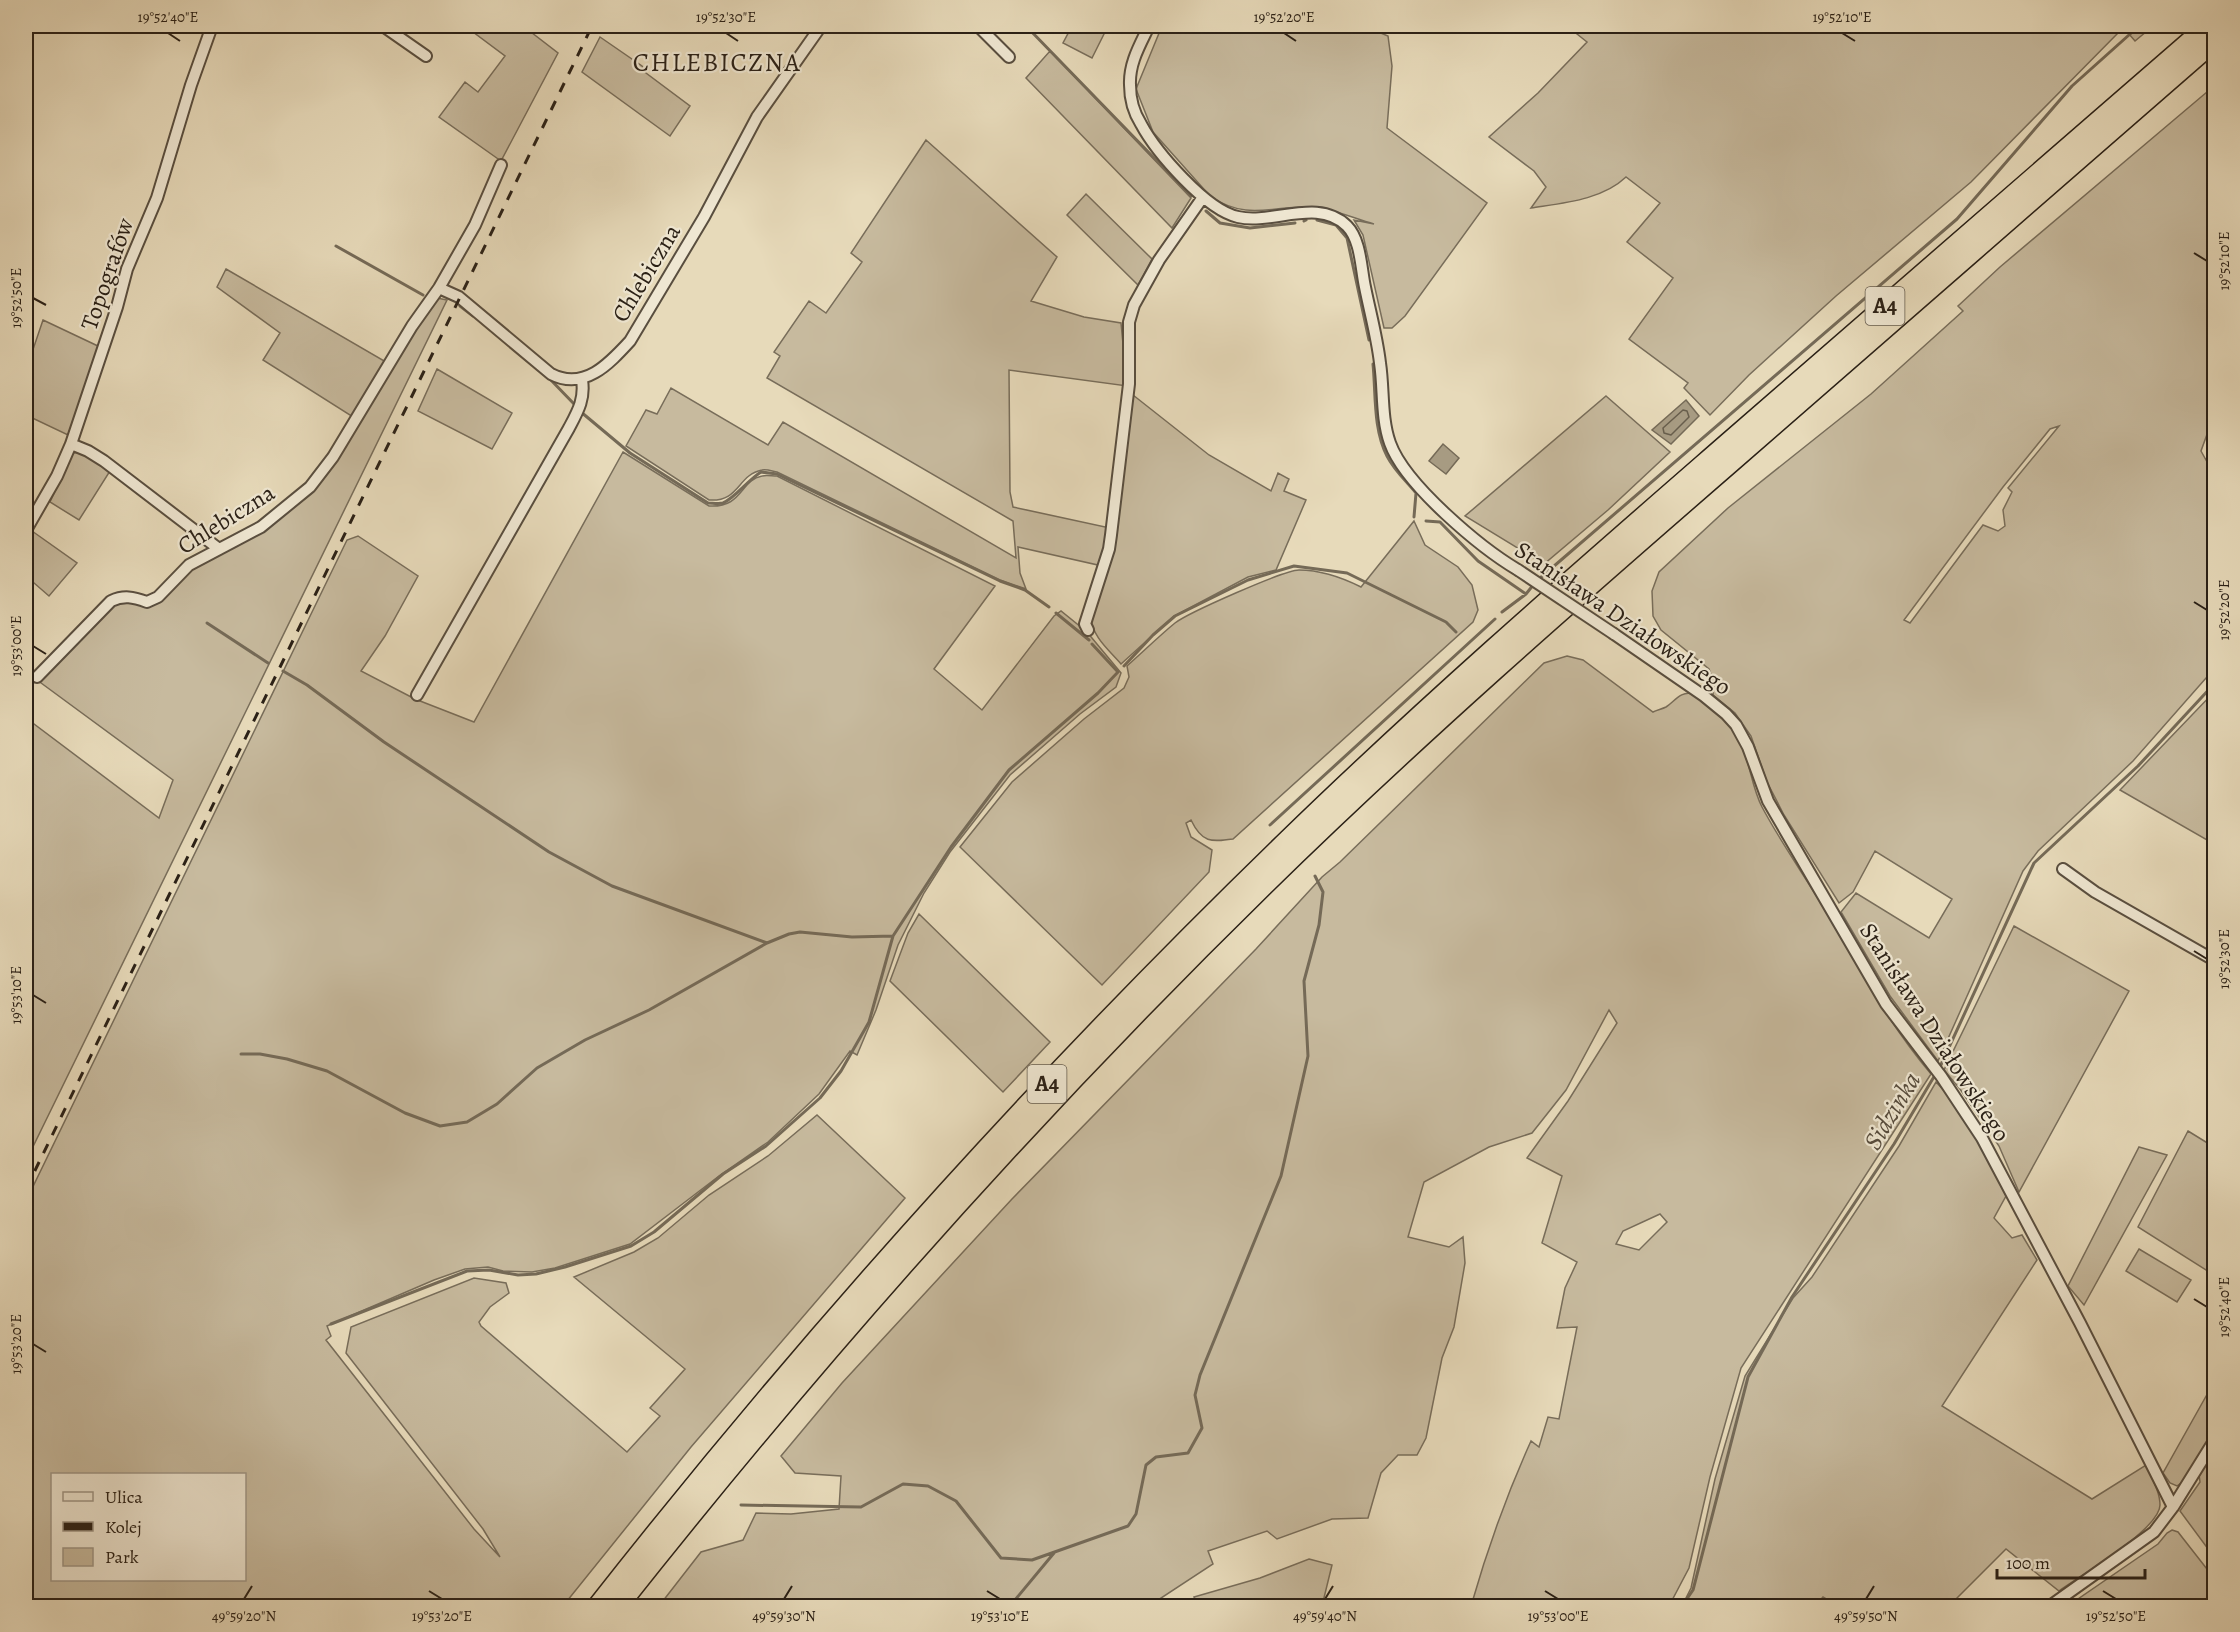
<svg xmlns="http://www.w3.org/2000/svg" width="2240" height="1632" viewBox="0 0 2240 1632" font-family="Alegreya,serif">
<style>
.green{fill:#c7ba9e;stroke:#786d5a;stroke-width:1.5;fill-rule:evenodd}
.water{fill:#a79b82;stroke:#756a57;stroke-width:1.5}
.lines{fill:none;stroke-linecap:round;stroke-linejoin:round}
.shore{stroke:#685e4c;stroke-width:1.5}
.stream{stroke:#756a57;stroke-width:3}
.street-casing{stroke:#594e3f;stroke-width:14}
.highway-casing{stroke:#2a2016;stroke-width:21}
.street{stroke:#efe7d2;stroke-width:10}
.highway{stroke:#e7daba;stroke-width:18}
.rail{stroke:#2a2016;stroke-width:3;stroke-dasharray:10 10;stroke-linecap:butt}
.street-bridge-casing{stroke:#594e3f;stroke-width:14;stroke-linecap:butt}
.street-bridge{stroke:#efe7d2;stroke-width:10}
.ticks{fill:none;stroke:#2a2016;stroke-width:2}
.labels{text-anchor:middle;dominant-baseline:central;stroke-width:4.5;stroke-linejoin:round;paint-order:stroke}
.shield{fill:#efe7d2;stroke:#655c4e;stroke-width:1.5}
.shield-label{font-size:22px;font-weight:bold;fill:#2a2016}
.street-label{font-size:24px;fill:#2a2016;stroke:#efe7d2}
.neighbourhood-label{font-size:26px;letter-spacing:1.5px;fill:#2a2016;stroke:#efe7d2}
.water-label{font-size:26px;font-style:italic;fill:#564b3c;stroke:#efe7d2}
.neatline{fill:none;stroke:#2a2016;stroke-width:2}
.ticks-label{font-size:15px;text-anchor:middle;fill:#2a2016}
</style>
<rect width="100%" height="100%" fill="#e7daba"/>
<filter id="stains"><feTurbulence type="fractalNoise" baseFrequency=".00333" numOctaves="4"/><feColorMatrix values="0 0 0 0 .2 0 0 0 0 .09 0 0 0 0 .02 0 0 0 .5 -.17"/></filter>
<radialGradient id="worn" r=".72"><stop offset=".6" stop-color="#630" stop-opacity="0"/><stop offset="1" stop-color="#630" stop-opacity=".3"/></radialGradient>
<path class="green" d="M465,26H523L558,53L501,161L439,117L465,82L478,92L505,56Z
M1072,26H1108L1092,58L1063,43Z
M1162,26H1377L1376,31L1388,36L1392,66L1387,128L1487,203L1405,316L1392,328H1384L1363,235L1354,220L1374,224C1356,219 1338,211 1320,208C1278,202 1251,224 1210,196L1153,132L1136,89Z
M1567,26H2114L2119,32L1971,182L1836,296L1749,375L1710,415L1684,388L1688,383L1629,339L1673,278L1627,242L1660,203L1626,177C1602,200 1563,203 1531,208L1546,187L1534,171L1489,137L1538,93L1587,42Z
M2122,26H2153L2135,41Z
M600,37L642,66L646,73L690,106L670,136L582,72Z
M1050,51L1191,198L1172,228L1026,78Z
M2214,86V415L2201,451L2206,460L2214,437V669L2133,761L2038,851L2023,871L1938,1061L1890,996L1841,912L1856,893L1929,938L1952,899L1875,851L1853,892L1839,903L1784,815L1767,782L1751,736L1735,713L1713,695L1714,683L1709,669L1661,630L1653,616L1652,591L1659,572L1728,508L1871,394L1963,311L1958,306L2000,267ZM2059,426L2008,488L2012,492L2003,510L2005,526L1998,531L1983,525L1910,623L1904,620L2003,487L2050,429Z
M926,140L1057,257L1031,301L1084,317L1121,323L1127,386L1009,370L1010,492L1013,507L1110,528L1098,565L1018,547L1020,573L1026,589L1000,580L777,472C772,471 766,469 762,470C737,475 740,502 709,500L626,446L646,410L657,414L671,388L768,445L783,422L1016,558L1013,521L767,378L780,356L774,352L809,301L826,313L862,262L851,253Z
M1086,194L1152,259L1138,285L1067,215Z
M226,269L386,362L353,417L263,360L280,333L217,287Z
M437,298L447,300L26,1161V718L159,818L173,780L37,680L113,605L128,600L148,605L192,566L291,508L383,378Z
M43,320L100,347L68,435L26,415V370Z
M437,369L512,413L492,449L418,411Z
M1133,395L1209,455L1271,491L1278,473L1289,479L1284,491L1306,500L1276,570L1248,577L1174,616L1121,664C1109,650 1092,637 1091,617Z
M1606,396L1670,452L1608,510L1544,564L1465,516Z
M81,452L110,471L79,520L50,502L72,453Z
M623,452L709,506C743,508 740,480 762,476C766,475 772,476 777,476L995,586L934,669L982,710L1054,616L1061,611L1087,632L1121,673L1116,687L1080,714L1010,775L950,852L924,893L898,945L876,1010L857,1055L850,1051L819,1094L768,1142L719,1176L630,1244L555,1268L532,1272L503,1271L488,1267L465,1269L434,1280L327,1326L331,1336L326,1340L474,1529L500,1557L483,1529L346,1353L351,1327L474,1278L506,1283L509,1293L490,1307L479,1322L481,1326L627,1452L660,1416L650,1408L685,1369L574,1277L634,1252L658,1238L709,1195L768,1156L817,1115L905,1198L691,1447L563,1606H149L151,1599L123,1606H26V1201L347,540L358,536L418,576L385,636L361,671L415,699L474,722ZM52,1474H244V1580H52Z
M1414,521L1425,545L1458,567L1472,585L1478,610L1473,622L1233,839C1211,842 1202,843 1191,820L1186,823L1191,837L1212,850L1209,872L1102,985L960,847L1012,782L1084,719L1124,688L1129,677L1127,666C1143,652 1159,636 1175,623C1188,613 1284,570 1299,570C1320,570 1343,578 1361,587Z
M32,531L77,563L49,596L26,576V542Z
M1567,656L1583,660L1653,712C1657,710 1662,709 1666,707C1674,702 1681,690 1693,694C1708,700 1730,724 1738,738C1750,759 1751,786 1762,807C1780,841 1802,872 1822,905C1856,963 1887,1022 1931,1074L1741,1368L1710,1477L1689,1568L1669,1606H1471C1487,1550 1507,1494 1531,1441L1539,1447L1548,1417L1559,1419L1577,1327L1557,1328L1565,1288L1577,1262L1542,1243L1562,1176L1527,1158L1568,1101L1617,1023L1609,1010L1566,1090L1532,1133L1489,1147L1424,1182L1408,1237L1449,1247L1463,1237L1465,1263L1454,1327L1442,1358L1426,1438L1417,1455H1398L1381,1473L1368,1518L1332,1519L1277,1539L1267,1531L1208,1551L1213,1564L1149,1606H659L701,1552L743,1540L756,1513L791,1514L839,1509L841,1476L795,1473L781,1456L842,1383L1012,1199L1256,949L1322,877L1340,862L1544,663ZM1660,1214L1667,1222L1639,1250L1616,1244L1623,1231Z
M2214,692V844L2120,790Z
M919,914L1050,1042L1003,1092L890,981L908,933Z
M2014,926L2129,991L2019,1192L1999,1146L1960,1089L1944,1070Z
M1936,1082L1951,1098L1973,1127L2006,1196L1994,1218L2012,1238L2022,1235L2037,1260L1942,1406L2092,1499L2146,1465C2151,1477 2160,1491 2160,1505C2160,1529 2080,1576 2059,1591L2006,1549L1949,1606H1838L1823,1597L1815,1606H1682L1691,1588L1715,1479L1745,1376L1793,1298L1812,1277L1899,1146Z
M2188,1131L2214,1147V1275L2138,1227Z
M2139,1147L2167,1155L2084,1305L2068,1286Z
M2139,1249L2191,1280L2177,1302L2126,1271Z
M2214,1382V1431L2185,1480L2177,1486L2170,1483L2163,1473Z
M2211,1455L2214,1457V1557L2180,1511L2200,1482L2199,1474Z
M2172,1530L2178,1532L2214,1578V1600L2208,1606H2089L2078,1599L2158,1544L2167,1533Z
M1309,1559L1332,1565L1322,1606H1198L1194,1597L1260,1578Z"/>
<path class="water" d="M1686,400L1699,416L1671,444L1652,430Z
M1443,444L1459,458L1446,474L1429,461Z"/>
<g class="lines">
<path class="shore" d="M1683,410L1687,411L1689,417L1671,435L1664,433L1663,428Z"/>
<path class="stream" d="M1026,26L1191,196
M1206,211L1220,223L1250,228L1295,223
M1317,220L1336,225L1347,238L1369,340
M1304,221L1306,220
M336,246L423,295
M460,306L473,316
M1373,364C1376,394 1373,429 1387,456C1394,470 1407,482 1416,493L1414,517
M548,377L576,406
M581,412L630,453L708,503C712,503 719,504 723,503C735,498 748,480 761,472L777,474L1000,581L1025,590L1049,607
M1426,521L1440,522L1478,561L1526,594
M1539,579L1957,219L2072,86L2139,26
M1502,612L1526,594L1534,584
M1056,613L1089,640
M207,623L268,663
M1124,666L1153,635L1175,616L1248,580L1294,566L1347,573L1446,622L1456,632
M283,671L307,685L384,742L549,852L612,886L767,943
M1270,825L1495,619
M241,1054H260L287,1059L327,1071L405,1113L440,1126L467,1122L497,1104L537,1068L585,1040L649,1010L767,943L789,934L800,932L852,937L893,936
M1939,1069L2034,863L2138,766L2214,684
M331,1324L467,1271L489,1270L518,1275L536,1274L565,1267L631,1246L654,1232L723,1174L766,1146L820,1098L841,1071L869,1022L893,936L951,847L1009,770L1098,693L1118,672L1092,644
M741,1505L861,1507L903,1484L928,1486L956,1501L1001,1558L1032,1560L1128,1526L1136,1514L1146,1465L1156,1457L1188,1453L1202,1428L1195,1395L1200,1375L1281,1176L1308,1056L1304,981L1319,925L1323,892L1315,876
M1010,1606L1054,1553
M1682,1606L1693,1590L1748,1377L1792,1297L1894,1144L1935,1075"/>
<g class="street-casing">
<path id="street" d="M383,26L426,56
M978,26L1009,57
M1149,26C1140,45 1129,63 1130,85C1130,98 1134,113 1141,124C1156,152 1206,210 1238,217C1273,225 1318,197 1347,226C1361,240 1361,269 1365,287C1370,312 1377,337 1380,363C1384,389 1381,418 1390,443C1405,485 1481,548 1518,570
M439,288L459,297L551,374C584,391 609,364 630,341L704,217L757,117L821,26
M71,444L88,451L104,461L219,549
M26,530L57,476L71,444L117,307L127,269L157,198L191,85L212,26
M1088,630L1085,624L1109,549L1111,535L1129,384V322L1134,305L1159,260L1203,197
M1614,634L1704,696L1726,714L1736,725L1748,747L1768,801L1886,1004L1941,1076L1982,1138L2080,1323L2173,1507
M37,677L111,601C124,595 133,597 147,602L158,597L189,565L261,527L310,487L333,457L412,326L439,288L475,225L501,165
M417,695L569,428C578,411 585,399 582,380
M2063,869L2095,892L2214,960
M2050,1606L2154,1532L2173,1507L2214,1441"/>
</g>
<g class="highway-casing">
<path id="highway" d="M597,1606C810,1335 1041,1078 1288,839C1430,701 1579,572 1727,443C1887,304 2047,165 2207,26
M619,1606C819,1353 1033,1112 1264,886C1414,739 1572,601 1731,463C1892,323 2053,182 2214,42"/>
</g>
<use href="#street" class="street"/>
<use href="#highway" class="highway"/>
<path class="rail" d="M26,1189L592,26"/>
<g class="street-bridge-casing">
<path id="street-bridge" d="M1518,570L1614,634"/>
</g>
<use href="#street-bridge" class="street-bridge"/>
</g>
<path class="ticks" d="M168,33L180,41M726,33L738,41M1284,33L1296,41M1842,33L1855,41M2194,253L2207,261M33,298L46,305M2194,602L2207,610M33,646L46,654M2194,951L2207,959M33,995L46,1003M2194,1299L2207,1307M33,1344L46,1352M429,1591L442,1599M987,1591L1000,1599M1545,1591L1558,1599M2103,1591L2116,1599M244,1599L252,1586M784,1599L792,1586M1325,1599L1333,1586M1866,1599L1874,1586"/>
<g class="labels">
<g class="shield">
<rect x="1865.5" y="287" width="39" height="38" rx="4.5"/>
<rect x="1027.5" y="1065" width="39" height="38" rx="4.5"/>
</g>
<g class="shield-label">
<text x="1885" y="306">A4</text>
<text x="1047" y="1084">A4</text>
</g>
<g class="street-label">
<text transform="translate(646 273) rotate(-59)">Chlebiczna</text>
<text transform="translate(107 274) rotate(-71)">Topografów</text>
<text transform="translate(226 519) rotate(-32)">Chlebiczna</text>
<text transform="translate(1623 618) rotate(34)">Stanisława Działowskiego</text>
<text transform="translate(1935 1032) rotate(57)">Stanisława Działowskiego</text>
</g>
<g class="neighbourhood-label">
<text x="717" y="62">CHLEBICZNA</text>
</g>
<g class="water-label">
<text transform="translate(1892 1111) rotate(-59)">Sidzinka</text>
</g>
</g>
<rect width="2240" height="1632" fill="none" stroke="#e7daba" stroke-width="66"/>
<rect x="51" y="1473" width="195" height="108" fill="#efe7d2" stroke="#a09787" stroke-width="1.5"/>
<rect x="63" y="1492" width="30" height="9" fill="#efe7d2" stroke="#a09787" stroke-width="1.5"/>
<text x="105" y="1503" font-size="18" fill="#2a2016">Ulica</text>
<rect x="63" y="1522" width="30" height="9" fill="#2a2016" stroke="#a09787" stroke-width="1.5"/>
<text x="105" y="1533" font-size="18" fill="#2a2016">Kolej</text>
<rect x="63" y="1548" width="30" height="18" fill="#c7ba9e" stroke="#a09787" stroke-width="1.5"/>
<text x="105" y="1563" font-size="18" fill="#2a2016">Park</text>
<path d="M1997 1569v9h148v-9" fill="none" stroke="#2a2016" stroke-width="3"/>
<text x="2006" y="1569" font-size="18" fill="#2a2016" stroke="#efe7d2" stroke-width="4.5" paint-order="stroke">100 m</text>
<rect x="33" y="33" width="2174" height="1566" class="neatline"/>
<g class="ticks-label">
<text x="168" y="22">19°52'40"E</text>
<text x="726" y="22">19°52'30"E</text>
<text x="1284" y="22">19°52'20"E</text>
<text x="1842" y="22">19°52'10"E</text>
<text transform="translate(2224 261) rotate(-90)" y="5">19°52'10"E</text>
<text transform="translate(16 298) rotate(-90)" y="5">19°52'50"E</text>
<text transform="translate(2224 610) rotate(-90)" y="5">19°52'20"E</text>
<text transform="translate(16 646) rotate(-90)" y="5">19°53'00"E</text>
<text transform="translate(2224 959) rotate(-90)" y="5">19°52'30"E</text>
<text transform="translate(16 995) rotate(-90)" y="5">19°53'10"E</text>
<text transform="translate(2224 1307) rotate(-90)" y="5">19°52'40"E</text>
<text transform="translate(16 1344) rotate(-90)" y="5">19°53'20"E</text>
<text x="244" y="1621">49°59'20"N</text>
<text x="442" y="1621">19°53'20"E</text>
<text x="784" y="1621">49°59'30"N</text>
<text x="1000" y="1621">19°53'10"E</text>
<text x="1325" y="1621">49°59'40"N</text>
<text x="1558" y="1621">19°53'00"E</text>
<text x="1866" y="1621">49°59'50"N</text>
<text x="2116" y="1621">19°52'50"E</text>
</g>
<rect width="100%" height="100%" filter="url(#stains)"/>
<rect width="100%" height="100%" fill="url(#worn)"/>
</svg>
